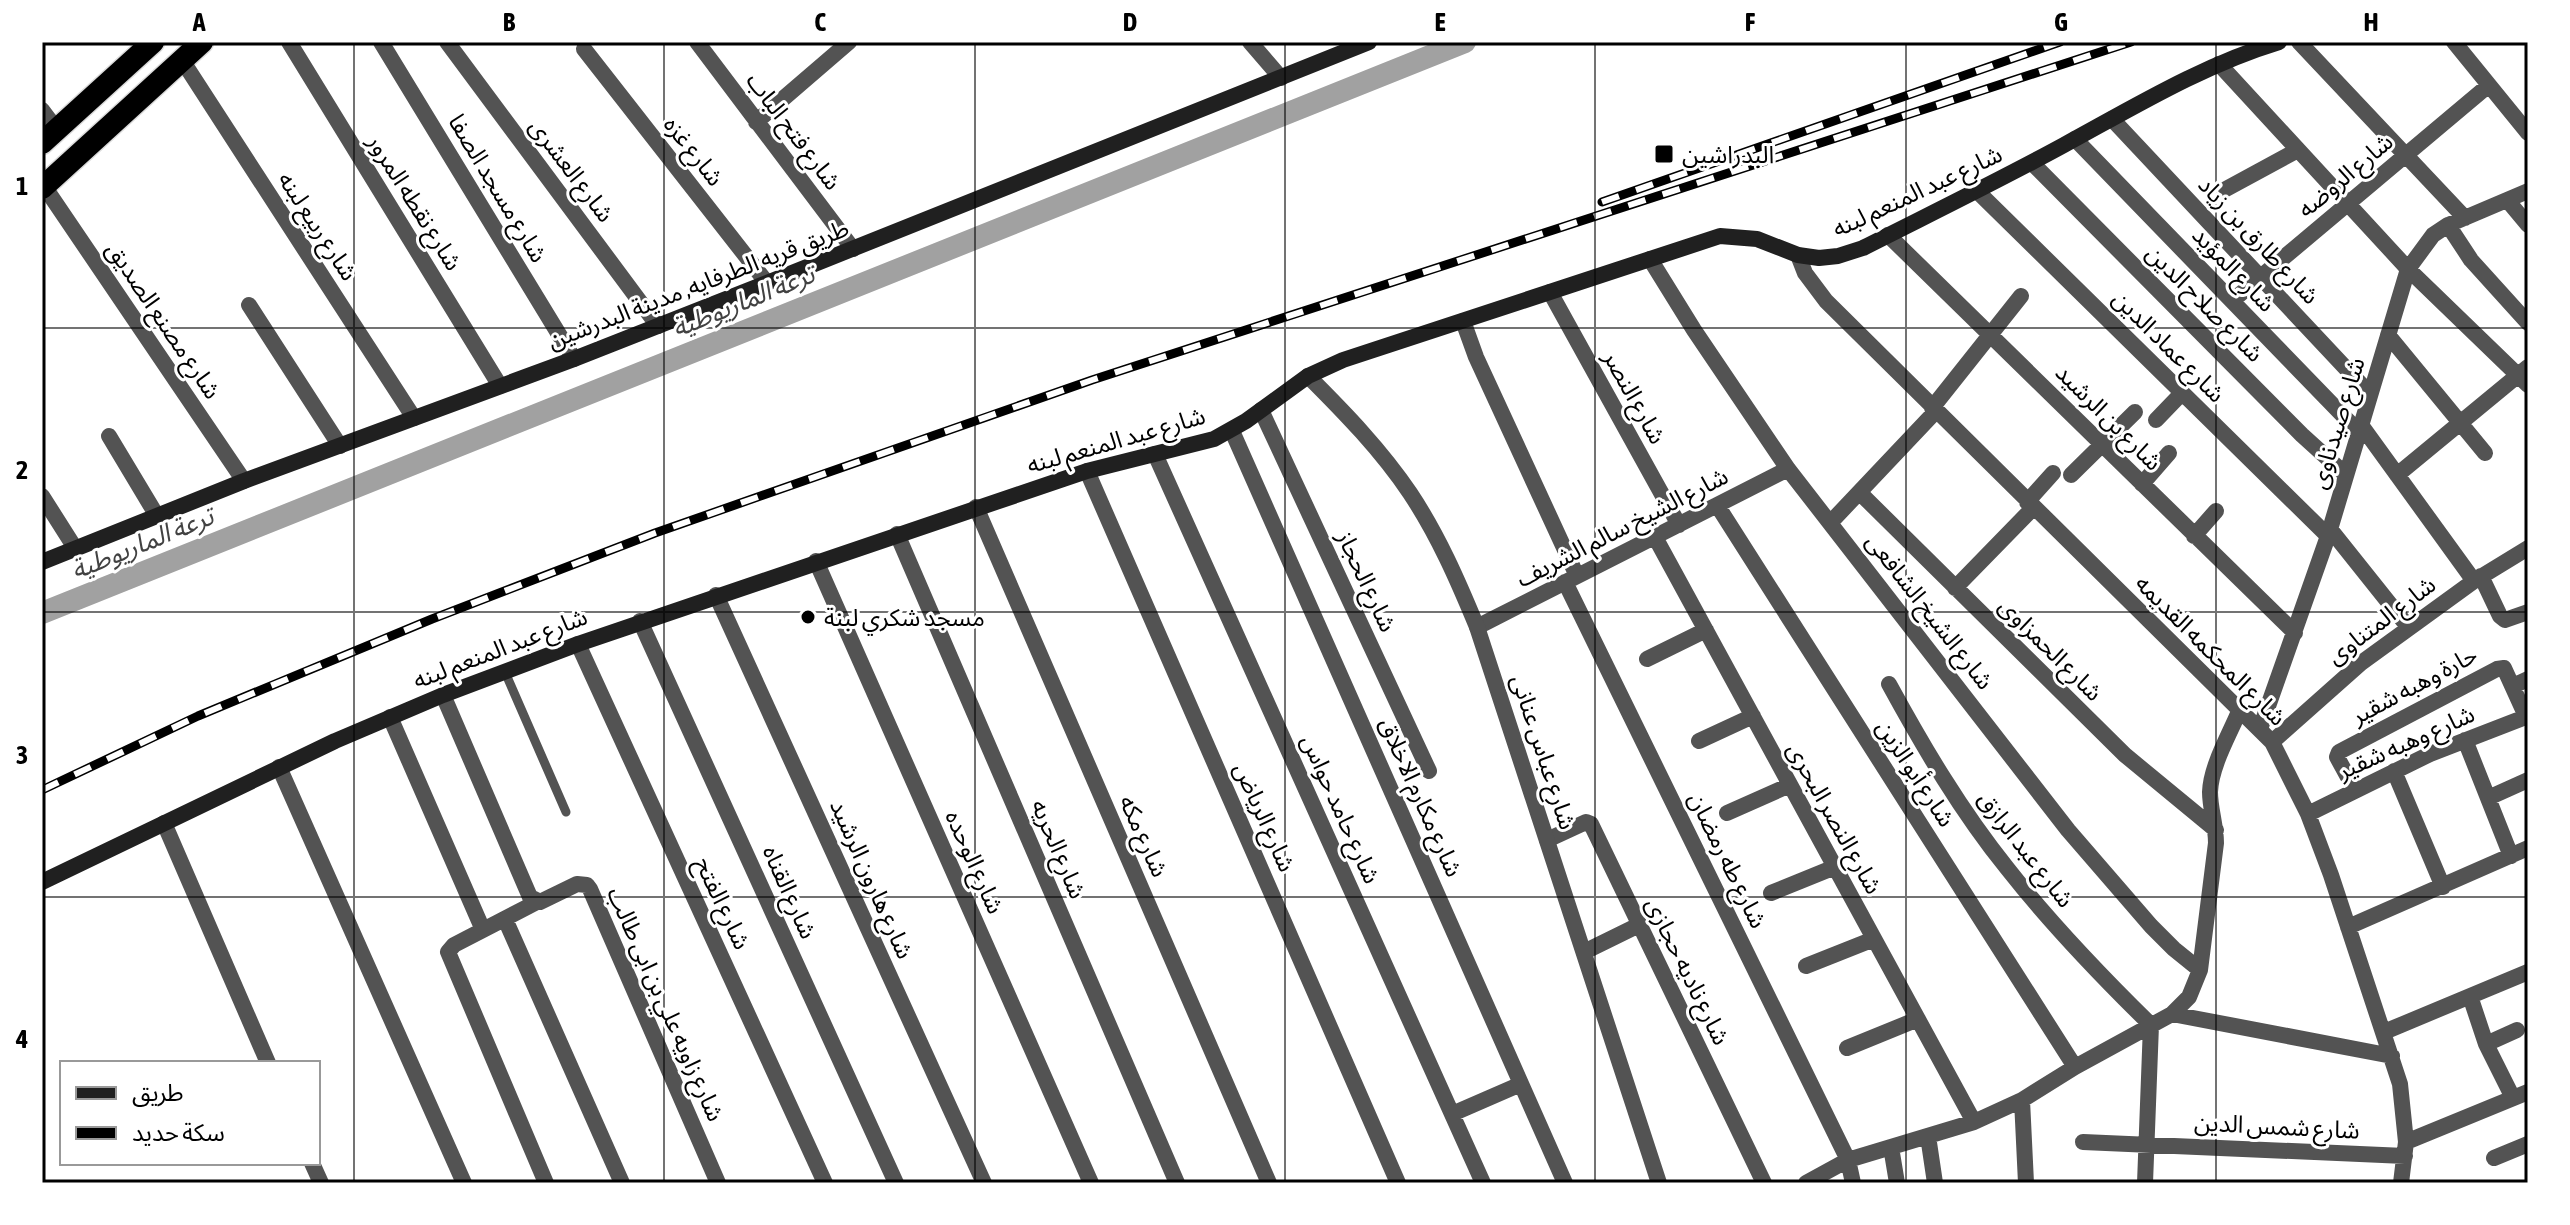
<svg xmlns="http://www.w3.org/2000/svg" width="2570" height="1225" viewBox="0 0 2570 1225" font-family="'Asap Condensed','Noto Sans Arabic',sans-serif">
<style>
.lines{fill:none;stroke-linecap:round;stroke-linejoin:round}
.canal{stroke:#a1a1a1;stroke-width:22}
.trunk-casing{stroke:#dbdbdb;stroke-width:25}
.service{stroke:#535353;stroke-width:9}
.minor{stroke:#535353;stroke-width:16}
.tertiary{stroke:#535353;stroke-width:16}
.secondary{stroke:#202020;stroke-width:16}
.trunk{stroke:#000;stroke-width:22}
.rail-casing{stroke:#000;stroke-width:9}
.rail{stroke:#fff;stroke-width:6;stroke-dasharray:18;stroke-linecap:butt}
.grid{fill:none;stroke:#000;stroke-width:2;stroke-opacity:0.55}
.poi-dot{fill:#000;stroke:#fff;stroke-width:3}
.labels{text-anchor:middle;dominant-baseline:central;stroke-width:6;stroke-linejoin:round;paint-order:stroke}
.street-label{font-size:24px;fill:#000;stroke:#fff}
.poi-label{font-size:24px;fill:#000;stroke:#fff;text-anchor:start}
.water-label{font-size:26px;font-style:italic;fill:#424242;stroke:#fff}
.neatline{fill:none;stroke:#000;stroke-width:3}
.grid-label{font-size:26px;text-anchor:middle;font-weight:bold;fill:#000}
</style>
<rect width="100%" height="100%" fill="#fff"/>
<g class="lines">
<path class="canal" d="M42,613L1465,42"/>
<g class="trunk-casing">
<path id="trunk" d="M42,143L153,42
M42,188L202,42"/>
</g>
<path class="service" d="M505,672L566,812"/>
<path class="minor" d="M289,42L500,386
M381,42L574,359
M447,42L658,326
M697,42L853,249
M1250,42L1281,78
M2299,42L2465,218
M2454,42L2528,133
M584,49L767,283
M182,60L414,418
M2219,64L2408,269L2528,385
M42,110L57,130
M2112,119L2370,394
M756,122L849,42
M2075,139L2359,432
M2032,163L2302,435L2345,474
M44,186L244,481
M2226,189L2298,150
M1977,191L2328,536
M2508,201L2528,225
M2448,225L2471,260L2528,323
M1888,235L2295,633
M1798,255L1805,273L1826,301L2272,742L2308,814L2331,875L2400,1084L2406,1142L2401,1183
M1650,259L1694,330L1788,469L2068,830L2151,926L2174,949L2200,970
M1550,292L1679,525
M2232,301L2489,85
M249,305L340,446
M1463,321L1476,357L1577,576
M2388,335L2485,453
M1932,408L2021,296
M1261,410L1429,771
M2156,420L2182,393
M2361,425L2474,581
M1232,431L1565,1183
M109,436L157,516
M1155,454L1483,1183
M1087,471L1398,1183
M2071,475L2135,412
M2397,475L2528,367
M2142,484L2169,453
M1860,493L2125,755L2216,830
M42,496L75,548
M2027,502L2053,473
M1717,505L2075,1067
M976,507L1269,1183
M1831,522L1936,411
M2330,529L2409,628
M897,534L1177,1183
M2194,536L2216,511
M1655,537L1974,1122
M816,561L1091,1183
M2481,576L2500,616L2505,620L2528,612
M1565,582L1848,1160L1853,1183
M1955,588L2033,508
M716,595L984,1183
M640,621L896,1183
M1477,627L1788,469
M578,644L825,1183
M1647,659L1706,630
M1889,684C1924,748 1961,811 2007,868C2051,924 2100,975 2151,1025L2145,1183
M2513,686L2528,679
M443,695L530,897L540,902L577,884L587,885L590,889L718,1183
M390,717L483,930
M2260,729L2328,536L2408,269L2433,235L2448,225L2528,191
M2465,740L2511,856
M1699,741L1753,716
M2272,742L2361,663L2474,581L2528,548
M279,767L464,1183
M2394,771L2443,887
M2488,798L2528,780
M1727,813L1790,785
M2308,814L2430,754L2523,718L2524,712L2504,668L2497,669L2339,752L2337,757L2355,790
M164,823L268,1063
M1547,840L1586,822L1591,824L1764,1183
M1771,893L1835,867
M537,902L454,945L448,952L546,1183
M505,919L622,1183
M2348,927L2528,848
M1584,952L1639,925
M1806,966L1874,939
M2470,996L2486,1044L2513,1098
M2172,1014L2392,1056
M2384,1032L2528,972
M2486,1044L2517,1030
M1847,1048L1918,1019
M2022,1100L2026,1183
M1452,1114L1521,1084
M1928,1136L1935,1183
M2083,1142L2405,1156
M2406,1142L2528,1092
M1891,1147L1897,1183
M2494,1158L2528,1144
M312,1163L321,1183
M1806,1183L1848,1160L1974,1122L2022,1100L2075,1067L2172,1014L2189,997L2200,970L2216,843C2216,825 2210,809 2210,792C2211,765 2230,734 2240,709"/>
<path class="tertiary" d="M1308,376C1345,413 1381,450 1410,493C1438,535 1458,581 1477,627L1659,1183"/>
<path class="secondary" d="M42,562L244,481L574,359L767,283L1369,42
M42,882L335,741L443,695L578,644L1087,471L1214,439L1246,421L1308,376L1343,360L1720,236L1757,239L1798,255L1819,258L1838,256L1863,248C1930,214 1998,181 2064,145C2134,107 2203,65 2279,42"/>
<use href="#trunk" class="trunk"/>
<g class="rail-casing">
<path id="rail" d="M1602,202L2060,42
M42,790L198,716L432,619L655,533L1092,380L2131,42"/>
</g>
<use href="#rail" class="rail"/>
</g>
<path class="grid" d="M354,42V1183M664,42V1183M975,42V1183M1285,42V1183M1595,42V1183M1906,42V1183M2216,42V1183M42,328H2528M42,612H2528M42,897H2528"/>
<g class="poi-dot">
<rect x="1654" y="144" width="20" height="20" rx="4"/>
<circle cx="808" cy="617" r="8"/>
</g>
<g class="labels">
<g class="street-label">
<text transform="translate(794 131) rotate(53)">شارع فتح الباب</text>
<text transform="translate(694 151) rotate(52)">شارع غزه</text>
<text transform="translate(572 170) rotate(53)">شارع العشرى</text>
<text transform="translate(2345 175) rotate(-40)">شارع الروضه</text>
<text transform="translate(498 188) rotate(59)">شارع مسجد الصفا</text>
<text transform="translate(1917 191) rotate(-25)">شارع عبد المنعم لبنه</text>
<text transform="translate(415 202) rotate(58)">شارع نقطه المرور</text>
<text transform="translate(318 226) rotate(57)">شارع ربيع لبنه</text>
<text transform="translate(2259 240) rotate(47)">شارع طارق بن زياد</text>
<text transform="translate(2234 269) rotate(46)">شارع المؤيد</text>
<text transform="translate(698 284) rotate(-21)">طريق قريه الطرفايه, مدينة البدرشين</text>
<text transform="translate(2205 303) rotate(45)">شارع صلاح الدين</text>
<text transform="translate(164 320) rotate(56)">شارع مصنع الصديق</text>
<text transform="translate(2169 346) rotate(45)">شارع عماد الدين</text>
<text transform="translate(1635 397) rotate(61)">شارع النصر</text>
<text transform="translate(2109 417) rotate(45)">شارع بن الرشيد</text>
<text transform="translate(2337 423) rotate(-73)">شارع صيدناوى</text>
<text transform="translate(1116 440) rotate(-16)">شارع عبد المنعم لبنه</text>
<text transform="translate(1622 527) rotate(-27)">شارع الشيخ سالم الشريف</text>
<text transform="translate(1367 581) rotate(65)">شارع الحجاز</text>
<text transform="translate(1930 611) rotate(52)">شارع الشيخ الشافعى</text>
<text transform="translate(2381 620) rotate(-37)">شارع المتناوى</text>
<text transform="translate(500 648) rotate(-21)">شارع عبد المنعم لبنه</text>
<text transform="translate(2051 649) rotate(45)">شارع الحمزاوى</text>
<text transform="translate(2211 650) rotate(45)">شارع المحكمه القديمه</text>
<text transform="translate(2414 685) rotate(-28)">حارة وهبه شقير</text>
<text transform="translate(2406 742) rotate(-24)">شارع وهبه شقير</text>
<text transform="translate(1544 752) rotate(72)">شارع عباس عنانى</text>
<text transform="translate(1916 773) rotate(57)">شارع أبو الزين</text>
<text transform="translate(1421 797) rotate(66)">شارع مكارم الاخلاق</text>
<text transform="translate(1341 809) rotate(66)">شارع حامد حواس</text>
<text transform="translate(1265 817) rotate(66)">شارع الرياض</text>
<text transform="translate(1835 818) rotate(61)">شارع النصر البحرى</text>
<text transform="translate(1144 836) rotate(66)">شارع مكه</text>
<text transform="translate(1059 849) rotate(67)">شارع الحريه</text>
<text transform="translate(2026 849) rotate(52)">شارع عبد الرازق</text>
<text transform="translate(1728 860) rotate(64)">شارع طه رمضان</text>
<text transform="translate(975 862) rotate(66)">شارع الوحده</text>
<text transform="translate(872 879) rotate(66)">شارع هارون الرشيد</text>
<text transform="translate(790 892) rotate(66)">شارع القناه</text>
<text transform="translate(723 903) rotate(65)">شارع الفتح</text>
<text transform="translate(1688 971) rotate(64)">شارع ناديه حجازى</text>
<text transform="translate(666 1004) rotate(66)">شارع زاويه علي بن ابى طالب</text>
<text transform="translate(2277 1126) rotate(3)">شارع شمس الدين</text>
</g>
<g class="poi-label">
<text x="1682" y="154">البدراشين</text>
<text x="824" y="617">مسجد شكري لبنة</text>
</g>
<g class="water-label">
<text transform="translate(743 301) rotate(-22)">ترعة الماريوطية</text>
<text transform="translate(142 543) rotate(-22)">ترعة الماريوطية</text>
</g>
</g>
<rect width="2570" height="1225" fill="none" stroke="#ffffff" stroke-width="88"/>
<rect x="60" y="1061" width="260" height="104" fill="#ffffff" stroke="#999999" stroke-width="2"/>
<rect x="76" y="1087" width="40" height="12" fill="#202020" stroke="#999999" stroke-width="2"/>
<text x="132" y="1101" font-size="24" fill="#000000">طريق</text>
<rect x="76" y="1127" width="40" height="12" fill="#000000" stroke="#999999" stroke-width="2"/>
<text x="132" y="1141" font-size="24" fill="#000000">سكة حديد</text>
<rect x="44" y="44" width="2482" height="1137" class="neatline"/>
<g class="grid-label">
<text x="199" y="31">A</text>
<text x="509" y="31">B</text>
<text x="820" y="31">C</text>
<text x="1130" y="31">D</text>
<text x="1440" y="31">E</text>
<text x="1750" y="31">F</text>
<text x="2061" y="31">G</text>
<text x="2371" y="31">H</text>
<text x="22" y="195">1</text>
<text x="22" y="479">2</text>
<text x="22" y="764">3</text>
<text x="22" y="1048">4</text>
</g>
</svg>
